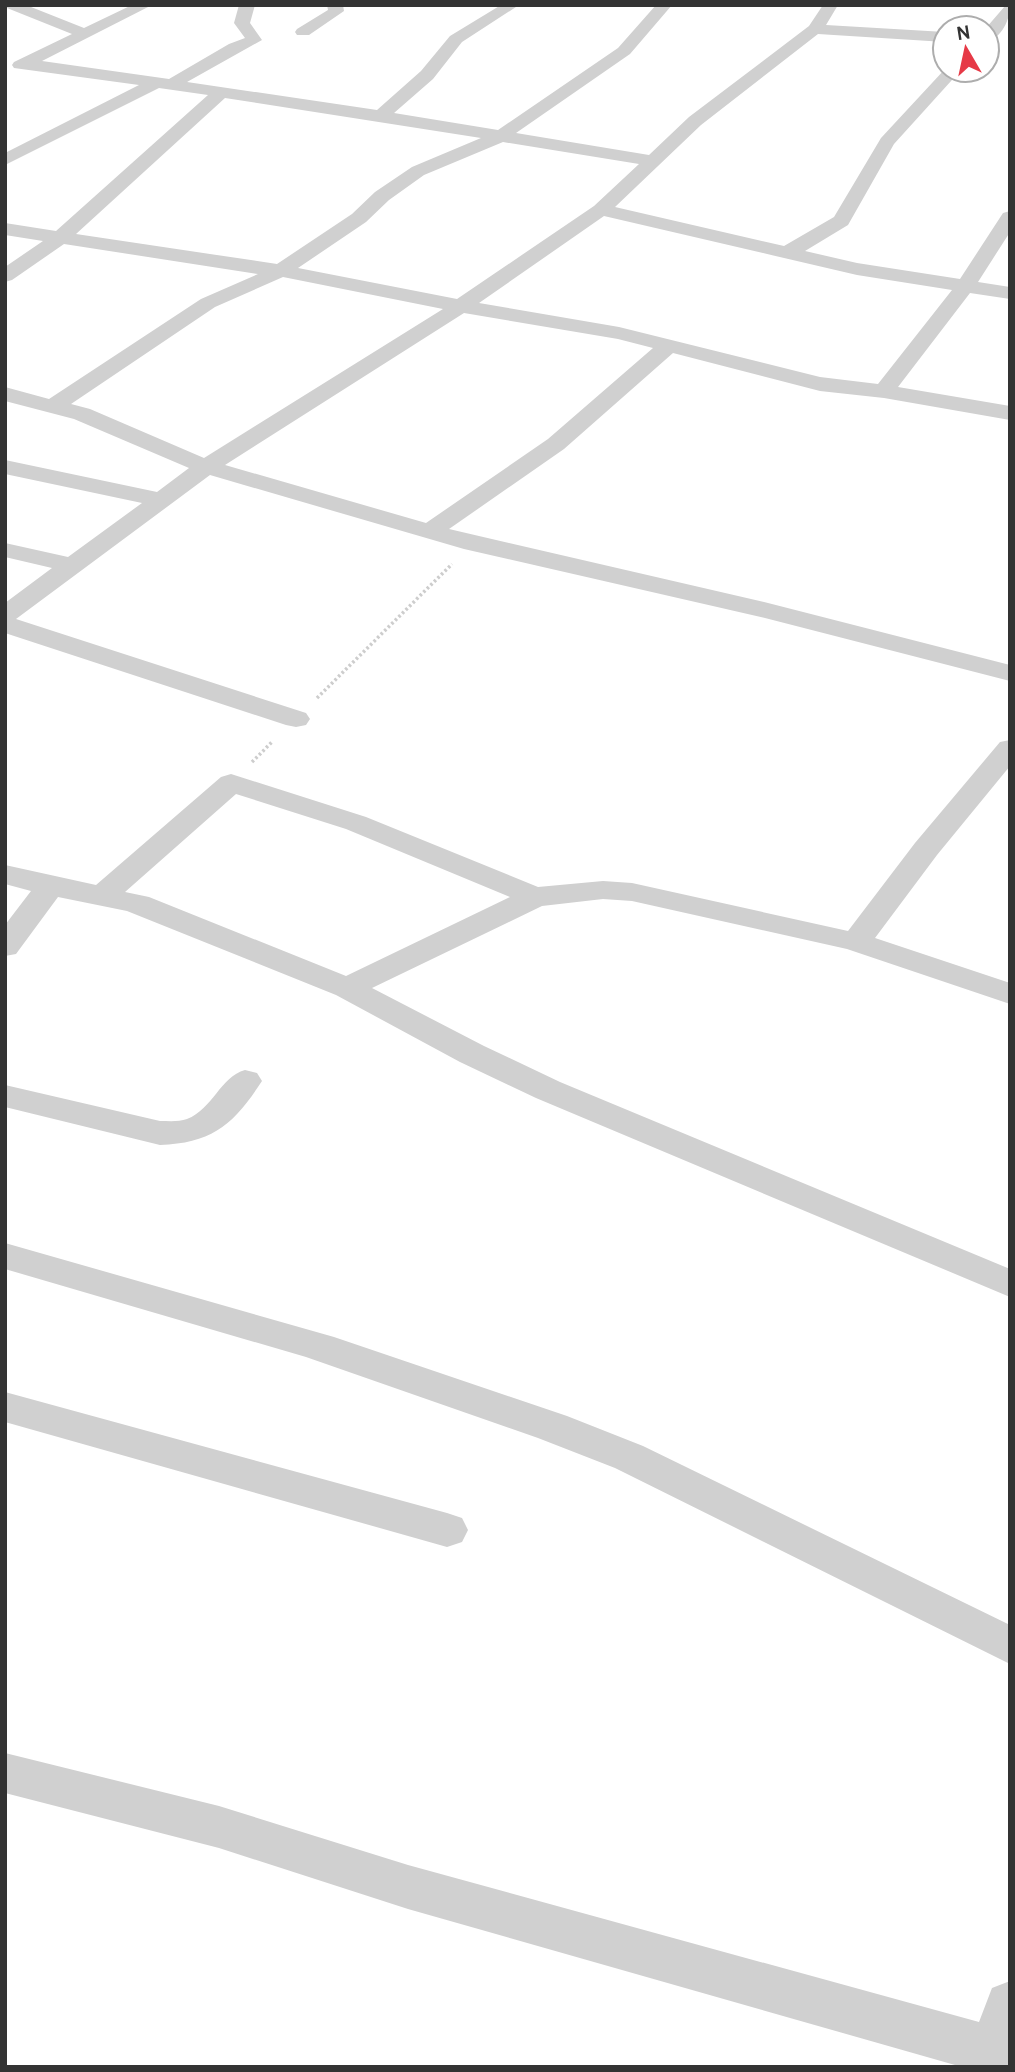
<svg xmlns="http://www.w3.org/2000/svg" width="1015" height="2072" viewBox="0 0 1015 2072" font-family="Cabin,sans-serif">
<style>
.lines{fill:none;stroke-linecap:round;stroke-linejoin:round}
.path{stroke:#cdcdcd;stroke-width:3.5;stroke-dasharray:2.5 2.5;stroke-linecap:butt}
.minor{fill:#d0d0d0;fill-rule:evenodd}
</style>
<rect width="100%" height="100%" fill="#fff"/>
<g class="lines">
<path class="path" d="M317,698L452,564
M252,762L273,741"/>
<path class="minor" d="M5,5H26L84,28L132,5H152L42,61L169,79L229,44L245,38L234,23L239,5H255L250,23L262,40L187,82L377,110L421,71L450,36L501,5H519L462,42L433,79L394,113L498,130L618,48L656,5H672L630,54L516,133L649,155L689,117L809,26L823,5H838L826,25L945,32V42L818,34L701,125L615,207L784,246L834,217L881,138L945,69L961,70L894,144L848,225L805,251L857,263L960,279L1003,213L1010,211V232L978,282L1010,287V299L970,293L898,387L1010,406V420L884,398L820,391L673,353L564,449L449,529L768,603L1010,665V681L765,618L464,549L210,475L16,619L306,713L310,719L306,725L296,727L286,725L5,633V603L52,568L5,557V543L68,557L142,503L5,474V460L157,492L189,468L74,419L5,401V387L49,399L201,299L258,274L64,244L12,280L5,282V267L43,241L5,235V223L56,231L208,95L159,88L5,165V153L139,85L14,68L12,65L14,62L72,34L7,8ZM225,98L481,138L412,167L375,192L352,214L277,264L76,234ZM503,142L639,164L594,206L457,299L298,268L366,222L389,200L424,175ZM604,216L857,275L952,290L878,384L820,377L619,327L479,303ZM283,277L443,309L204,458L90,409L71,404L215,307ZM464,313L618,339L653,348L548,439L426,523L225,465Z
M327,5H343L344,11L309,35H297L295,32L297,29L328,10Z
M1010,5C1010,20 1002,37 987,42L986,28L1005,6Z
M1010,740V766L937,855L875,938L1010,983V1004L847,949L632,901L603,899L542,906L372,988L484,1046L560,1082L1010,1269V1297L536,1098L460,1062L336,995L127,911L58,897L16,954L5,956V925L31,891L5,884V865L96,885L221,777L231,774L366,817L538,887L603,881L632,883L848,931L915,843L1000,742ZM236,794L346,829L510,897L346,976L149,897L125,892Z
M245,1070L257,1073L262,1081C234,1124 213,1143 160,1145L5,1107V1085L160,1121C169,1121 179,1122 187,1119C213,1109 220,1077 245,1070Z
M5,1243L334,1337L567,1416L643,1446L1010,1625V1664L615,1468L538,1438L306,1357L5,1269Z
M5,1392L447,1513L462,1518L468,1530L462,1542L447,1547L5,1422Z
M5,1753L219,1806L408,1865L979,2022L992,1988L1010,1981V2067H962L408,1909L219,1848L5,1793Z"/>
</g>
<rect width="1015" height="2072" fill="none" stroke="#333333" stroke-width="14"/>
<g transform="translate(966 49) rotate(351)"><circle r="33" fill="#ffffff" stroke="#adadad" stroke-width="2"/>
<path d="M0-5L12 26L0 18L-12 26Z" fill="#e63946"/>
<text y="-10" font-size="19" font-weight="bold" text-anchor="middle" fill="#333333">N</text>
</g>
</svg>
